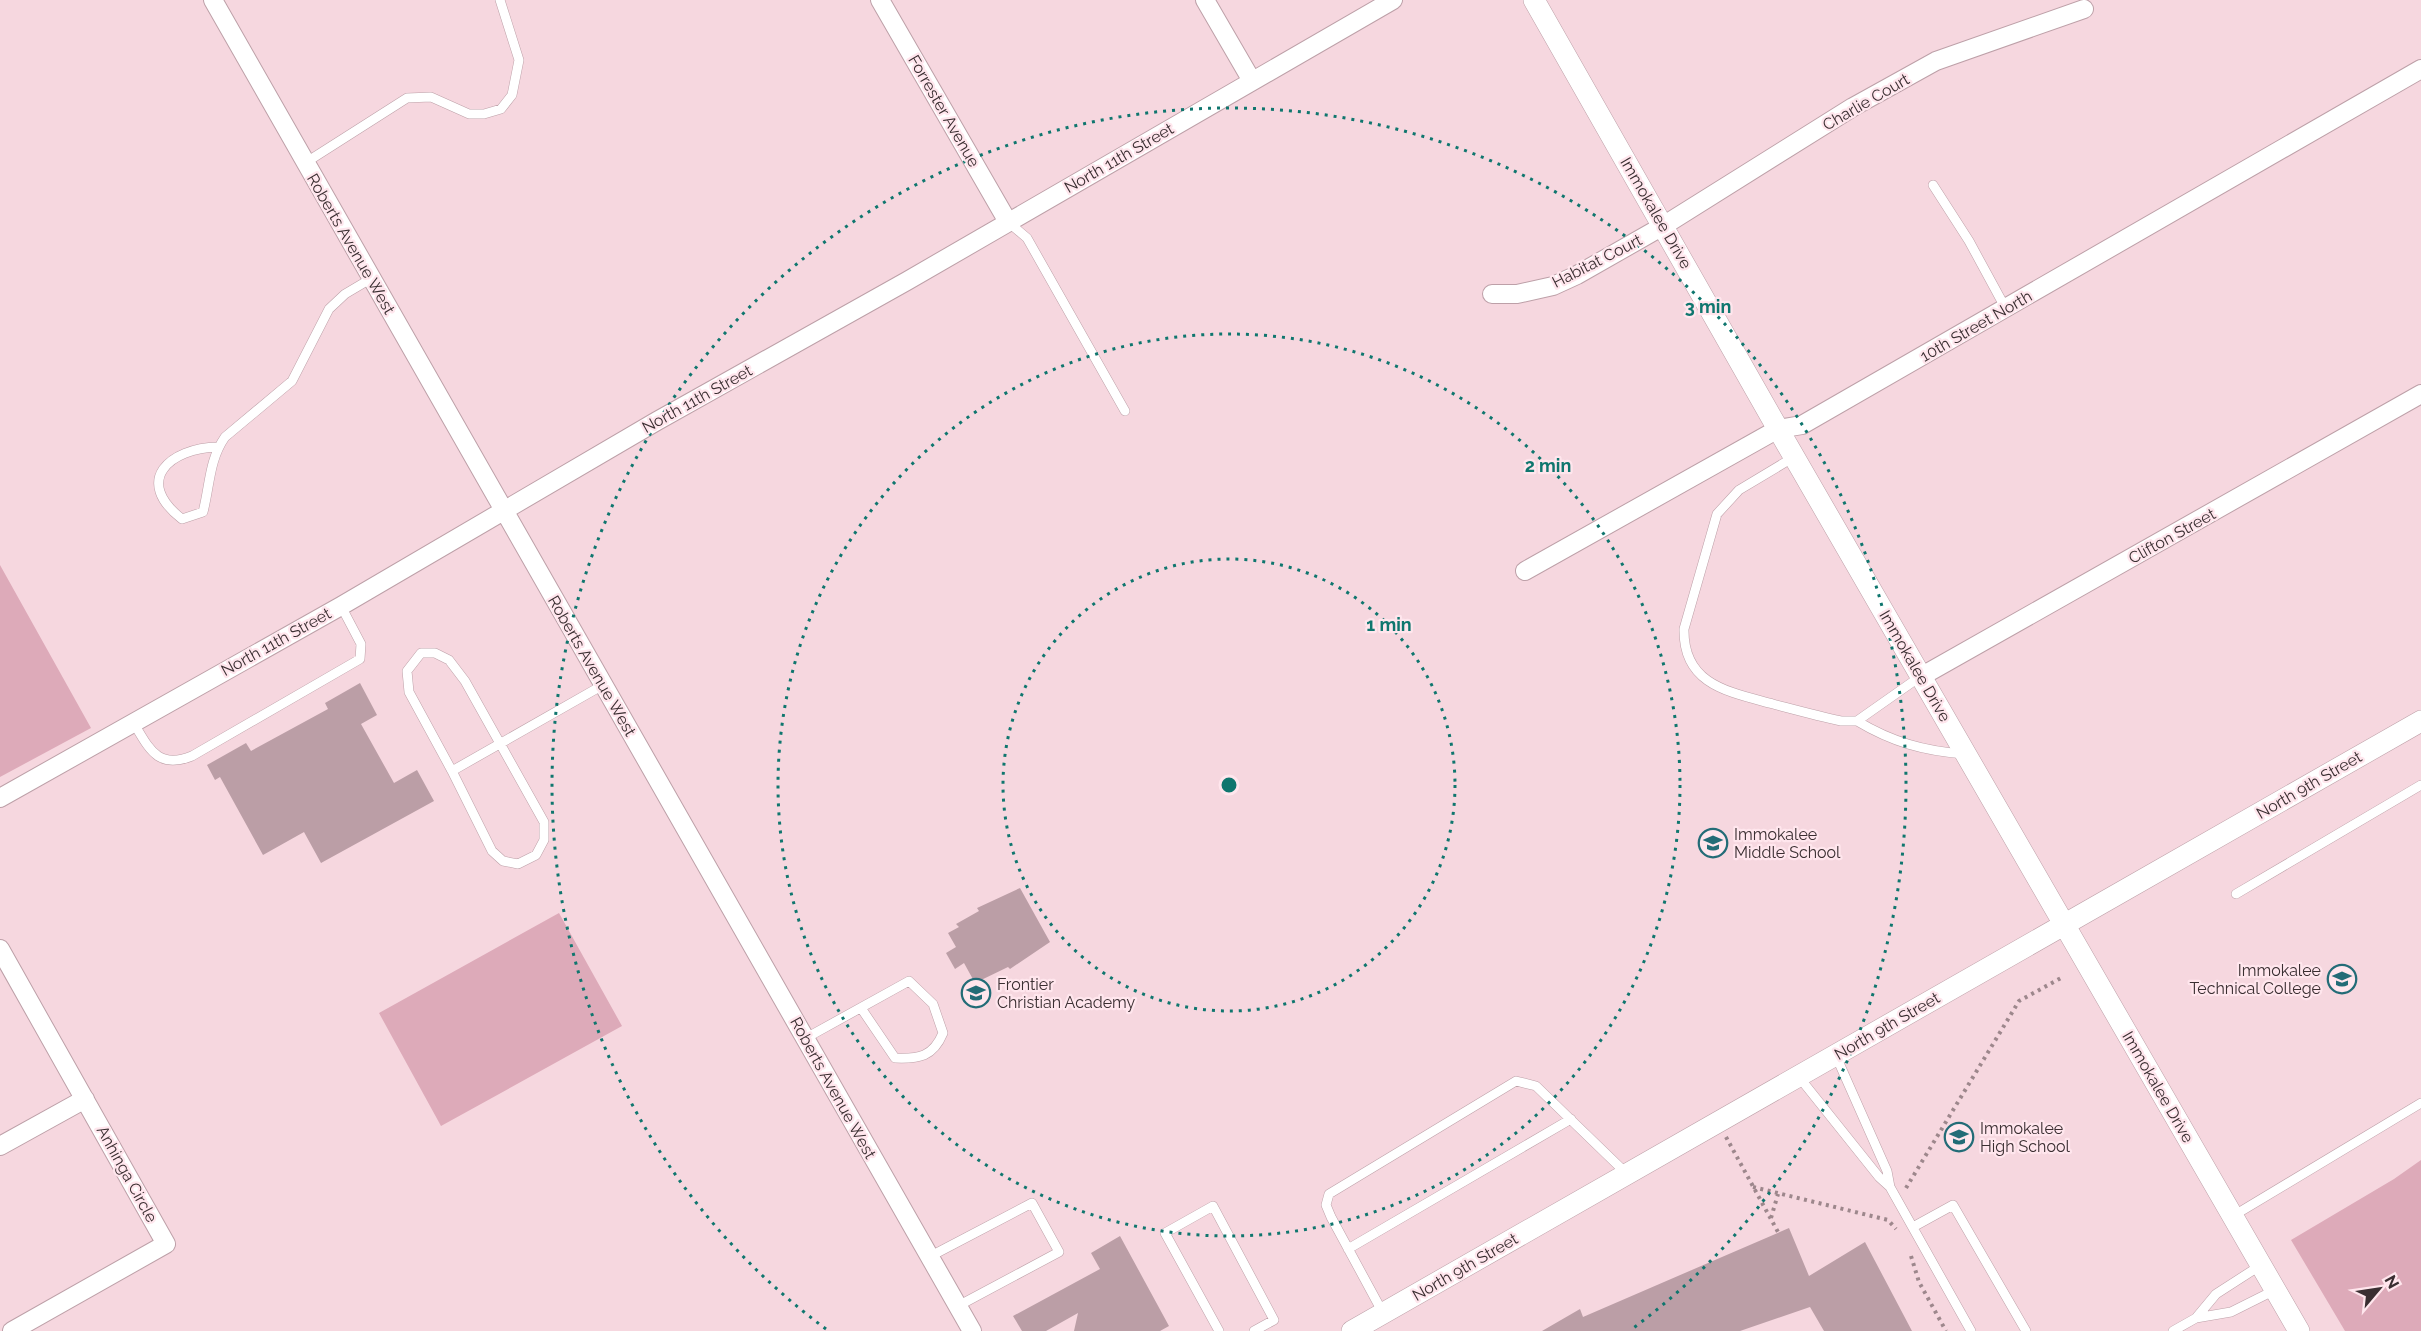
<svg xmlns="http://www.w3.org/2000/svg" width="2421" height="1331" viewBox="0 0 2421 1331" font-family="Raleway,sans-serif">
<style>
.green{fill:#ddaab9}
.building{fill:#bb9ea6}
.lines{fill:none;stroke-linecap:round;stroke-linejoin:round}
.service-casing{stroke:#bda0a8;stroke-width:10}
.minor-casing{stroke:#bda0a8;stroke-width:20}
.tertiary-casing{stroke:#bda0a8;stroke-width:22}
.path{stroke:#9d878c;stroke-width:4;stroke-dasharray:3 4.5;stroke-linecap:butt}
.service{stroke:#fff;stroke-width:9}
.minor{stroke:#fff;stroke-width:18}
.tertiary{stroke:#fff;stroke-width:21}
.ring{fill:none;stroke:#0f766e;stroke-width:3;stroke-dasharray:3 6}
.labels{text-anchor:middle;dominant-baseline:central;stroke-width:4.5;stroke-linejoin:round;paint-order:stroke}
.street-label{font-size:16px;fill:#3a2e31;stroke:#ffe6ed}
.poi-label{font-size:16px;fill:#3a2e31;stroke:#ffe6ed;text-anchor:start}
.centre{fill:#0f766e;stroke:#ffe6ed;stroke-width:3}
.ring-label{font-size:18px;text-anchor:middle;font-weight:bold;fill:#0f766e;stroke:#ffe6ed;stroke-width:4.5;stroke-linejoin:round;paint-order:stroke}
</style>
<rect width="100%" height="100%" fill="#f6d7df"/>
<path class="green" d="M0,565L91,728L0,777Z
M559,913L622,1026L441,1126L379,1013Z
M2421,1160V1331H2345L2291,1240L2394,1179Z"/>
<path class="building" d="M360,683L377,715L361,724L394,783L417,770L434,801L321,863L304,832L263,855L220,777L215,780L207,765L246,743L251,751L328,709L325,703Z
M1020,888L1050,942L1010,969L1008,967L975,983L964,963L955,969L946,953L956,947L948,933L959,927L956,924L979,911L977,908Z
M1789,1228L1809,1276L1865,1242L1912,1331H1824L1810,1307L1740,1331H1542L1580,1309L1583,1317Z
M1120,1236L1169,1326L1160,1331H1074L1078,1313L1046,1331H1022L1013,1316L1100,1269L1091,1253Z"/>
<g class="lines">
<g class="service-casing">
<path id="service" d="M305,163L407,98L431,97L469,114H484L501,109L512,95L519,60L500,0
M1933,185L1969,241L2006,309
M1008,222L1027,238L1125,411
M218,447C169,448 133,481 182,519L203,512C210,485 209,460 225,437L292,381L329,309L345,294L372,278
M1794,457L1739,490L1717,514L1684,629C1683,685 1729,692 1773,704C1796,710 1818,716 1841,721H1857L1921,676
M1857,721C1892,742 1924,751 1964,754
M133,722C149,748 157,770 192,756L360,659L361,644L341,606
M452,771L492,851L503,861L518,864L536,855L544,840V822L465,681L449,660L435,653H421L407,671L409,692L452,771L603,685
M2236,894L2421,785
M806,1038L909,981L933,1004L943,1033C933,1057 919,1059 895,1058L861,1008
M1799,1077L1879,1177L1890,1187L1887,1171L1836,1056
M1890,1187L1971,1331
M2233,1216L2421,1103
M1913,1227L1953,1205L2026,1331
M1348,1249L1571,1119
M929,1257L1032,1203L1059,1252L958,1306
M2261,1265L2216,1294L2196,1318L2231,1312L2275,1290
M1383,1313L1331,1217L1326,1205L1329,1194L1516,1081L1536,1086L1628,1175
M1219,1331L1165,1233L1213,1206L1274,1320L1254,1331
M2173,1331L2196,1318"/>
</g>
<g class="minor-casing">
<path id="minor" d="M213,0L972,1331
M880,0L1008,222
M1205,0L1252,81
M1492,294H1517L1553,286L1577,275L1663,226L1853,107L1936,61L2084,9
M1525,571L1778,429L1802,425L2421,69
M1922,676L2421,394
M0,798L341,606L657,421L907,281L1393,0
M0,949L166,1244L12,1331
M0,1146L85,1099"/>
</g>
<g class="tertiary-casing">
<path id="tertiary" d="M1534,0L1778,429L2299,1331
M1352,1331L2421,721"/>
</g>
<path class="path" d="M1726,1137L1778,1232
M1753,1187L1888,1220L1896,1229
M1906,1188L2019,1001L2061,978
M1771,1218L1778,1194
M1911,1256L1919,1282L1946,1331"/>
<use href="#service" class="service"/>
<use href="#minor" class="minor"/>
<use href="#tertiary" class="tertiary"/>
</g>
<g class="ring">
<circle cx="1229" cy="785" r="226"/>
<circle cx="1229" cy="785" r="451"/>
<path d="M826 1329A677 677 0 1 1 1632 1329"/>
</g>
<defs>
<g id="school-ring" transform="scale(1.5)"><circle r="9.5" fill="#ffe6ed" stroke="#236c77" stroke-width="1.5"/><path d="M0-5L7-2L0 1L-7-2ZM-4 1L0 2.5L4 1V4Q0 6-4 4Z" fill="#236c77"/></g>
</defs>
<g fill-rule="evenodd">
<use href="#school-ring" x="1713" y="843"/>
<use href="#school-ring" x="2342" y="979"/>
<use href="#school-ring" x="976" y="993"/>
<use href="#school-ring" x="1959" y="1137"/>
</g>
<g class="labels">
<g class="street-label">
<text transform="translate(1866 102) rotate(-30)">Charlie Court</text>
<text transform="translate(944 111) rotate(60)">Forrester Avenue</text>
<text transform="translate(1119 158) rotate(-30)">North 11th Street</text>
<text transform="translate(1656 213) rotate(60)">Immokalee Drive</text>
<text transform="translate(351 244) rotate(60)">Roberts Avenue West</text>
<text transform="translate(1597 261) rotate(-27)">Habitat Court</text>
<text transform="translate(1976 326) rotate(-30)">10th Street North</text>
<text transform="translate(697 399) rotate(-29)">North 11th Street</text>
<text transform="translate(2172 536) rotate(-29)">Clifton Street</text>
<text transform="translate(276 642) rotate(-29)">North 11th Street</text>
<text transform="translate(592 666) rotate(60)">Roberts Avenue West</text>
<text transform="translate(1915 666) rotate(60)">Immokalee Drive</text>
<text transform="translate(2309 785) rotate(-30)">North 9th Street</text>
<text transform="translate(1887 1026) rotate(-30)">North 9th Street</text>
<text transform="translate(2158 1087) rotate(60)">Immokalee Drive</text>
<text transform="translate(833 1088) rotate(61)">Roberts Avenue West</text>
<text transform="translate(127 1174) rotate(61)">Anhinga Circle</text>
<text transform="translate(1465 1267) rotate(-30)">North 9th Street</text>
</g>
<g class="poi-label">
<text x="1734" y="834">Immokalee<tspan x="1734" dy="18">Middle School</tspan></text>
<text x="2321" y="970" text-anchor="end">Immokalee<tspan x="2321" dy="18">Technical College</tspan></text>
<text x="997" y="984">Frontier<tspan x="997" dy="18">Christian Academy</tspan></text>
<text x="1980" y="1128">Immokalee<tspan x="1980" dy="18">High School</tspan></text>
</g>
</g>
<circle cx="1229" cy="785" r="9" class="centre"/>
<g class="ring-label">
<text x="1708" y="313">3 min</text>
<text x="1548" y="472">2 min</text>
<text x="1389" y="631">1 min</text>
</g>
<g transform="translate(2379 1289) rotate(61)" stroke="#ffe6ed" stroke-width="4.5" paint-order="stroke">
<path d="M0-4.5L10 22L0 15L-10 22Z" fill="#3a2e31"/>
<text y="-9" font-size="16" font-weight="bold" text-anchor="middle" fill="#3a2e31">N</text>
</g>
</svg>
